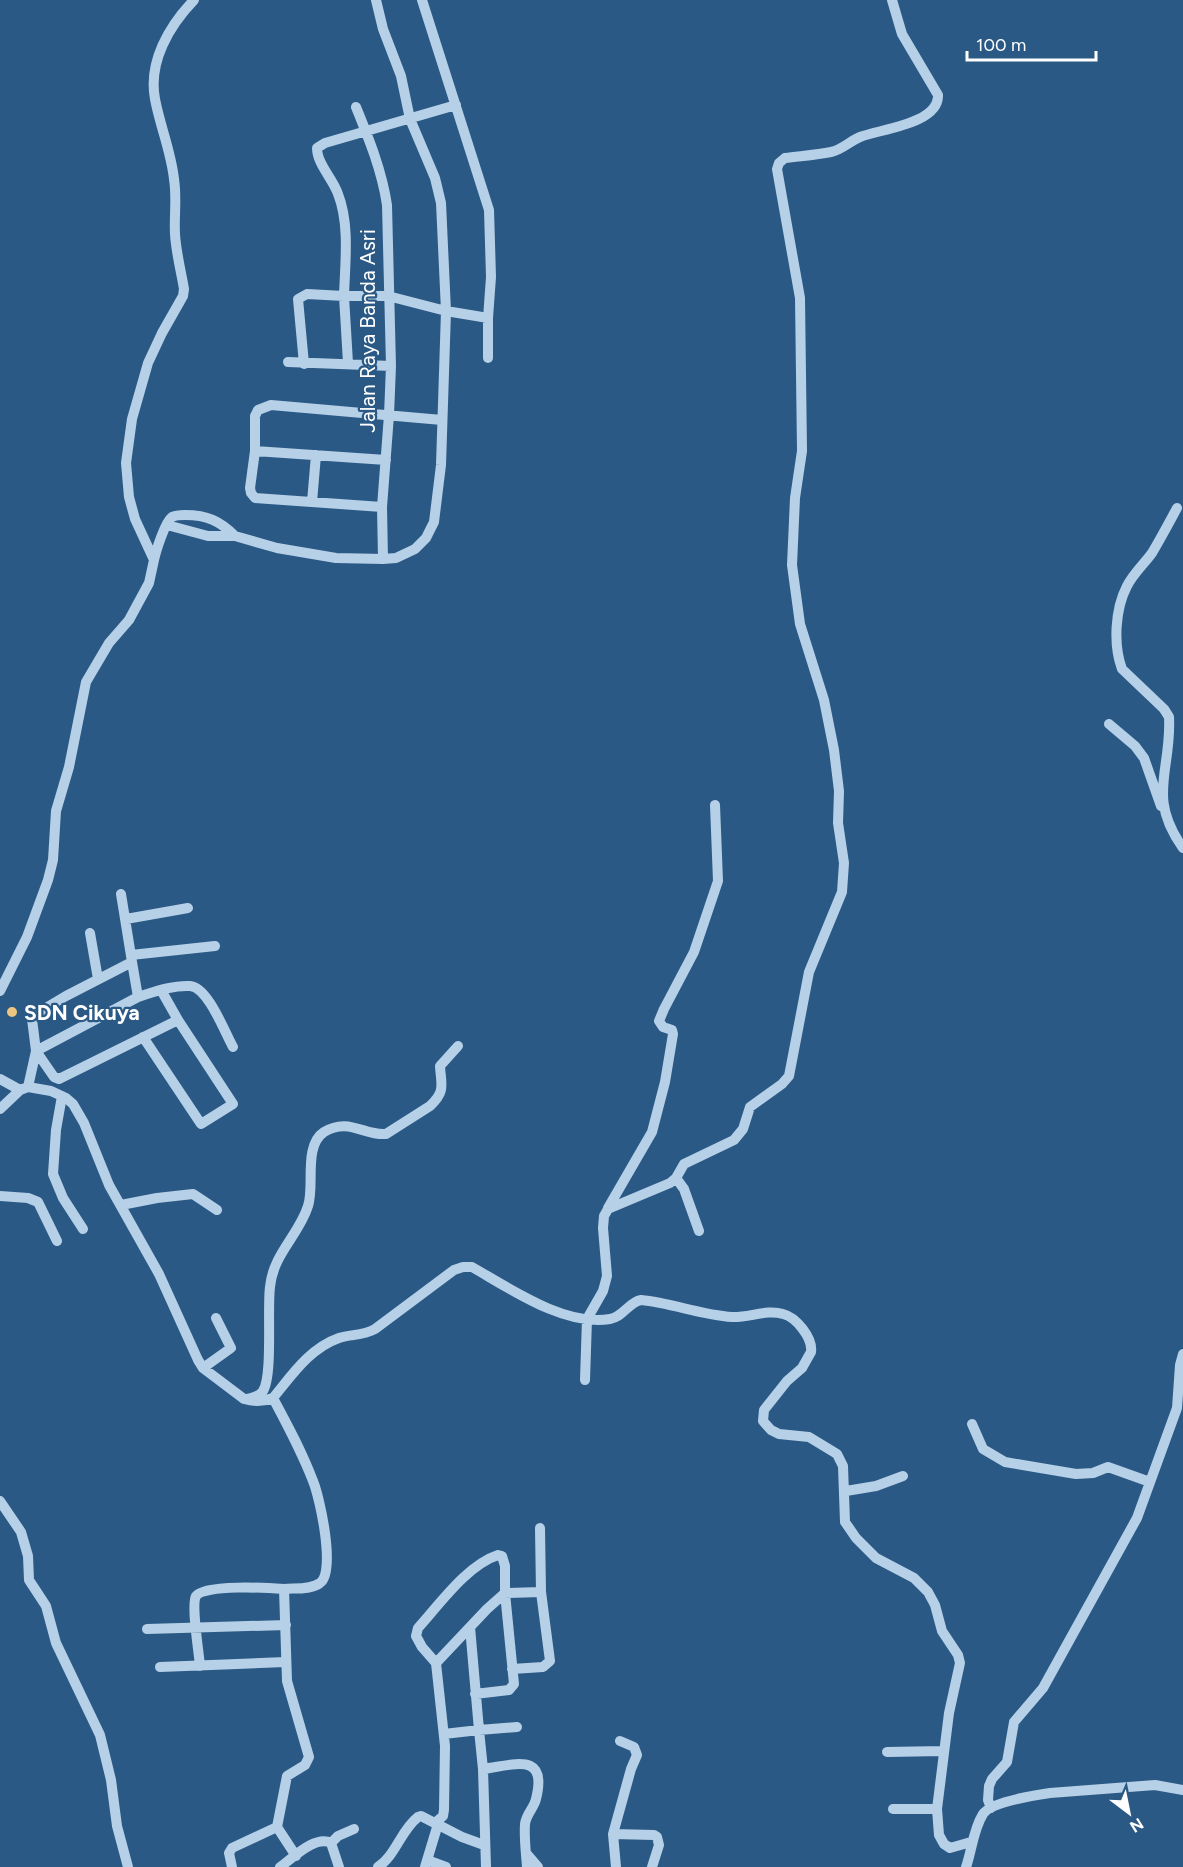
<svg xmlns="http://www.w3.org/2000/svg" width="1183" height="1867" viewBox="0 0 1183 1867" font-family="Figtree,sans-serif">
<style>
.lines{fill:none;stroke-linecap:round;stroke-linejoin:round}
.minor{stroke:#b6d0e7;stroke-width:10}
.poi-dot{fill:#edc57e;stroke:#2b5985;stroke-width:2}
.labels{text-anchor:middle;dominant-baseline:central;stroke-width:4.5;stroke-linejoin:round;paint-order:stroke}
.street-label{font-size:21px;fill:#fff;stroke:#2b5985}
.poi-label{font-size:21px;font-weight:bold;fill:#fff;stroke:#2b5985;text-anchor:start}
</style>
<rect width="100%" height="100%" fill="#2b5985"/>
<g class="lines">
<path class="minor" d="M356,107C369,139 382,171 387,205L391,366L389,415L382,507L383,559
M488,358V318
M288,362L391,366
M348,363L344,296H388L446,311L441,203L435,178L410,119L401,76L383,29L376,0
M304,364L298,299L307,294L344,296C345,264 350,224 338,194C333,179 317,164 317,148L325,143L456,105
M255,451L386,460
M312,502L316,455
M382,507L255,498L251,493L250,488L255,451V416L258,410L271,405L442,420
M1177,508C1169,523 1161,538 1152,553C1144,564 1133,574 1127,586C1115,609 1113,645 1122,669L1164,709L1169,717C1172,770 1146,797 1183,848
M167,525L208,536H235L277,548L336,558L383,559L396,558L415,549L426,538L434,522L441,465L446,311L488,318L491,277L489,210L422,0
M154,560C156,551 165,522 172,517C176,515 181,515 185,515C207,515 220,521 235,536
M1109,724L1135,746L1144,758L1161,806
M126,919L188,908
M90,933L98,979
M131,955L215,946
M132,962L138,997L36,1051L54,1077L59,1079L178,1020L233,1104L201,1124L143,1037
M161,990L178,1020
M0,991L27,937L48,880L53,860L56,811L69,767L86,682L109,643L129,620L149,583L154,560L135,519L129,497L126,463L132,419L148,363L162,333L183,296L184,289C181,271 176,252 175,234C174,216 177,198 174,179C171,151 160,126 155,99C148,62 169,26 194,0
M138,997C154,992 173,985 190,986C208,987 225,1033 233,1047
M0,1079L20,1090
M28,1087L36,1051L32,1019L34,1015L66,996L132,962L121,894
M62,1096L56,1130L53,1174L63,1198L83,1229
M0,1109L20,1090L28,1087L51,1091L66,1098L73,1104L84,1123L109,1185L159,1274L198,1360L203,1368L244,1399C255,1402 263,1402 273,1398C292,1375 310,1348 339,1338C351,1334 363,1336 375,1329L454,1270L463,1267H472C509,1288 565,1327 610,1319C623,1317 629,1302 641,1300C672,1303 701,1315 732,1317C748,1318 767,1309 783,1314C796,1317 813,1338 811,1352L802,1368L787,1381L764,1410L763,1421L771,1430L779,1434L809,1437L837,1454L843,1466L845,1522L856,1538L876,1558L914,1578L928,1592L935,1605L942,1631L958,1655L960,1663L949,1713L937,1809L939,1835L944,1844L950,1848L971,1842
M676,1178L684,1189L699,1231
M0,1196L28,1198L38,1202L57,1241
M121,1205L157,1198L193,1194L217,1210
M608,1208L652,1132L665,1082L673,1034L672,1030L663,1027L659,1021L664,1009L694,952L718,881L715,805
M203,1368L231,1348L216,1318
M585,1380L587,1319L603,1291L607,1276L603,1228L604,1216L608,1209L670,1183L676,1178L684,1164L734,1140L743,1129L750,1107L782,1084L789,1076L809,972L842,892L844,863L838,823L839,791L834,750L824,700L800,624L792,565L795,498L802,451L800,298L777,169L779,163L785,158C800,156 816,155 831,152C842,150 850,141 860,137C880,129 939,124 938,95L902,34L892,0
M273,1398C288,1426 302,1452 313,1481C320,1498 336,1572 320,1583C311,1590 295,1588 284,1589L287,1681L309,1757L305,1765L287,1776L277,1827L296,1856
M247,1399C254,1397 259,1397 263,1391C273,1375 267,1309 270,1287C273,1254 299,1235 308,1206C315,1186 303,1146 324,1132C349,1117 364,1136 386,1134L430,1106C446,1091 441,1085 440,1066L458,1046
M972,1424L983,1449L1005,1462L1076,1474L1093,1473L1108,1467L1150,1482
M846,1491L876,1486L903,1476
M0,1501L21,1532L28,1556L29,1580L46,1606L56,1643L100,1735L111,1780L117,1826L128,1867
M147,1629L286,1625
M436,1663L487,1609L505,1593L541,1592
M200,1666C199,1653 191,1605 196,1596C203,1584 270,1588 284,1589
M160,1667L285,1662
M512,1669L543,1667L550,1661L541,1592L540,1528
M444,1734L479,1730L470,1627
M887,1752L943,1751
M483,1769C514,1765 548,1751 536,1799C534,1808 526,1814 525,1824C524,1838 526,1853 527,1867
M991,1808L988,1800L989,1786L992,1779L1007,1762L1014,1722L1043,1688L1137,1518L1177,1408L1180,1365L1183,1354
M893,1809H937
M436,1822L443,1816L444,1810L445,1746L436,1663L422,1647L416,1636L418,1628C439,1605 467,1565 498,1555L502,1556L505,1566V1593L514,1684L509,1690L475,1694
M613,1834L654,1835L657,1837L659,1845L652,1867
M331,1843L338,1836L354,1829
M526,1853L538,1867
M427,1860L446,1867
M232,1867L229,1853L232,1848L277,1827
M280,1867C293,1858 315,1835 331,1843L339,1867
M378,1867C396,1855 401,1830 418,1817L421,1816L462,1837L484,1845
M425,1867L438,1824
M486,1867L483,1769L479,1730L517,1727
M616,1867L613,1834L631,1769L637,1755L634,1747L620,1741
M966,1867C972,1850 973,1830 983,1814C991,1802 1036,1795 1050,1793L1155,1785L1183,1790"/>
</g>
<circle class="poi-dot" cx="12" cy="1012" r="6"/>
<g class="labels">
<g class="street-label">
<text transform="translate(367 331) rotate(-90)">Jalan Raya Banda Asri</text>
</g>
<g class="poi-label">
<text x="24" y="1012">SDN Cikuya</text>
</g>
</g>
<g transform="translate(1129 1813) rotate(148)" stroke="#2b5985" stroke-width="4.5" paint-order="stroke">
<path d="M0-4.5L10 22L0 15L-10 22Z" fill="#ffffff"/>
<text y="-9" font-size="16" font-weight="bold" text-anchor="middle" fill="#ffffff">N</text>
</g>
<path d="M967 51v9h129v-9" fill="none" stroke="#ffffff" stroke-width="3"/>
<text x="976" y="51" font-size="18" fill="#ffffff" stroke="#2b5985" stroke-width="4.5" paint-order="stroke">100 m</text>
</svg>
